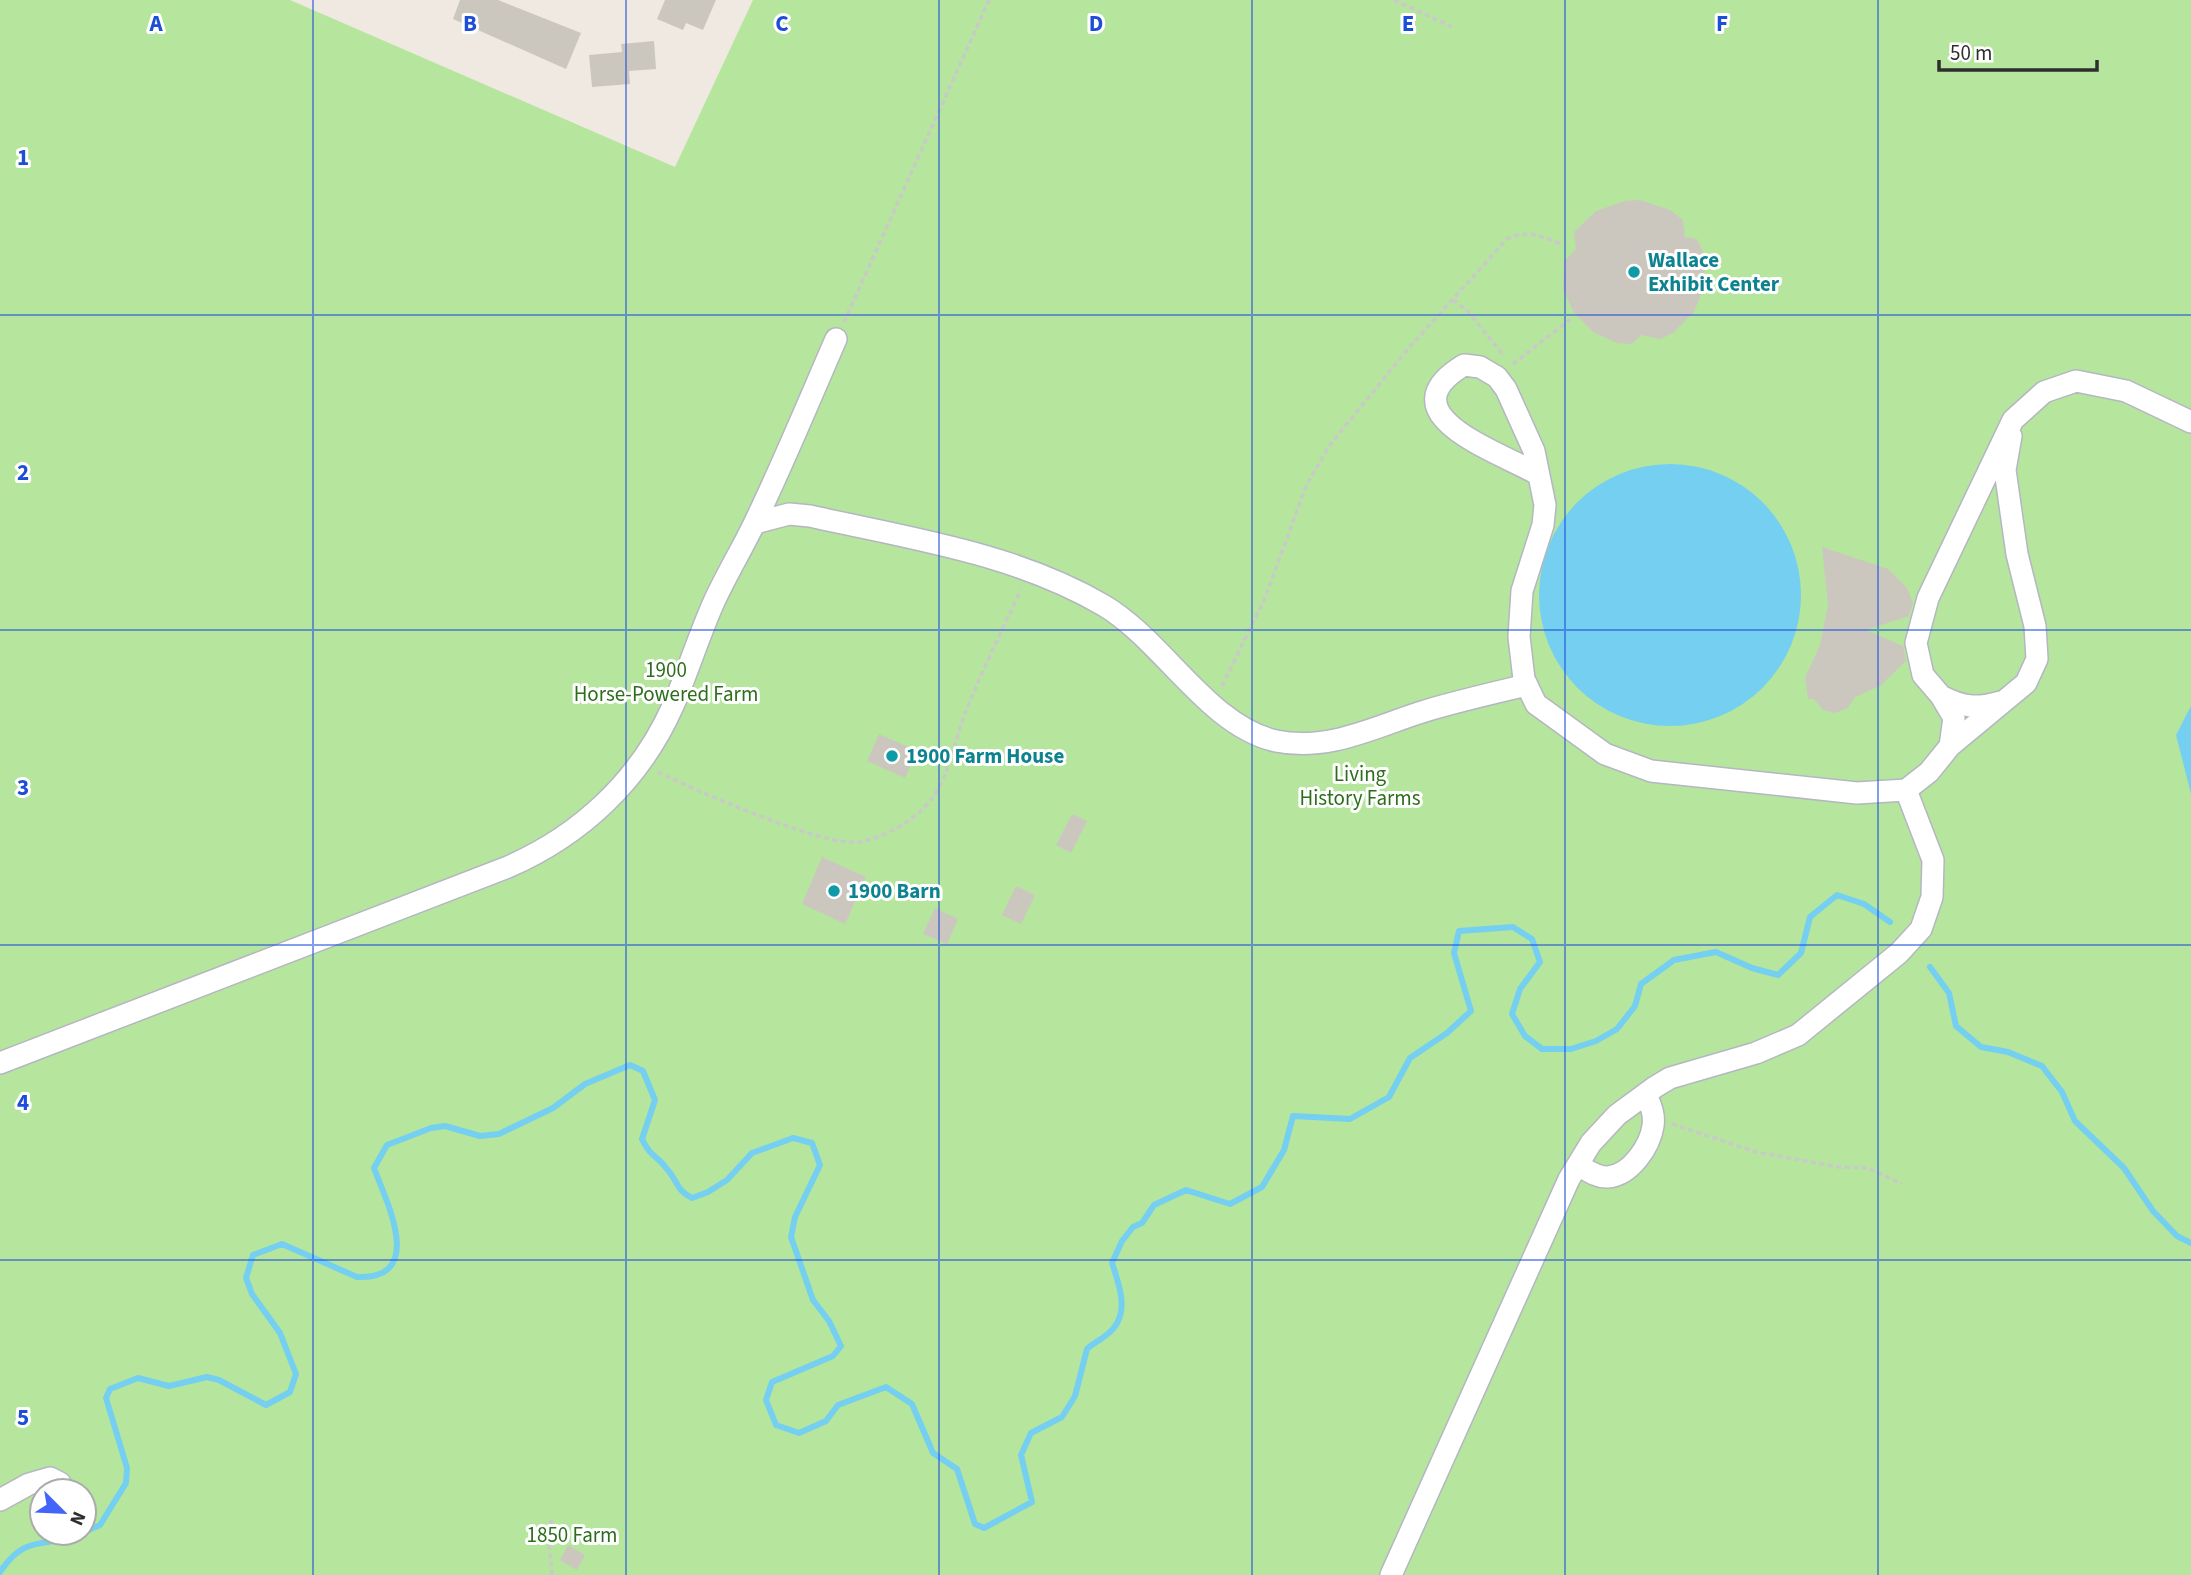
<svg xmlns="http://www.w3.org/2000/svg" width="2191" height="1575" viewBox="0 0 2191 1575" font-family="'Source Sans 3',sans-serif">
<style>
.green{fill:#b6e59e;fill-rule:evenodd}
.water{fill:#75cff0}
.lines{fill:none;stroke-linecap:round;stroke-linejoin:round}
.stream{stroke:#75cff0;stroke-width:6}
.building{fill:#cbc7bf}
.minor-casing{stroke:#b4b7c1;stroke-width:24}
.path{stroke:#c9c9c9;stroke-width:3.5;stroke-dasharray:5 3.5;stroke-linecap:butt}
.minor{stroke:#fff;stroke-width:21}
.grid{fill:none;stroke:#1d4ed8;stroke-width:2;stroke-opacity:0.55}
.culture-dot{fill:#0f9aa8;stroke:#fff;stroke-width:2.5}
.labels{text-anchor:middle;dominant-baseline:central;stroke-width:6;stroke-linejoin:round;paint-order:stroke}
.culture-label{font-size:21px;font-weight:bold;fill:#0d838f;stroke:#fff;text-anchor:start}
.park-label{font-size:21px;fill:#2c6e1b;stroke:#fff}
.grid-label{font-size:23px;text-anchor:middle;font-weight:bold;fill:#1d4ed8;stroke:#fff;stroke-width:6;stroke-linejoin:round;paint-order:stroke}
</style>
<rect width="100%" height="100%" fill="#efe9e1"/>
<path class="green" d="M0,0H290L675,167L753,0H2191V1575H0ZM42,1491H84V1533H42Z"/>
<path class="water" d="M1539 595a131 131 0 1 1 262 0a131 131 0 1 1-262 0Z
M2191,706V794L2176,735Z"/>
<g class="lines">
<path class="stream" d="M1930,967L1949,993L1956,1026L1981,1047L2008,1052L2042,1066L2062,1092L2075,1121L2124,1168L2153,1211L2177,1236L2191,1243
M84,1532L100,1525L126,1483L127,1468L106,1398L110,1389L138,1378L169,1386L207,1377L219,1380L266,1405L290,1392L296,1374L280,1333L252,1294L246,1278L253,1255L282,1244L357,1277C427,1280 386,1201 374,1168L387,1145L431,1128L445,1126L480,1136L499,1134L553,1108L585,1084L630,1065L643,1071L655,1100L642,1139C651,1158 657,1155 667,1169C679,1182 674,1188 692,1198L708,1192L727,1180L752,1153L793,1138L812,1143L820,1165L795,1217L791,1237L813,1300L829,1321L841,1346L833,1356L772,1382L766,1400L776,1425L799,1433L826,1421L838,1405L886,1387L912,1404L933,1453L957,1469L975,1524L984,1528L1032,1502L1021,1455L1031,1433L1062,1417L1075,1396L1087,1349C1093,1343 1099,1341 1105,1336C1132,1317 1120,1287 1112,1263L1122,1241L1133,1227L1142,1223L1154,1205L1186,1190L1230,1204L1262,1187L1284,1150L1293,1116L1350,1119L1389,1097L1410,1058L1447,1033L1471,1011L1454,953L1459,931L1513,927L1532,939L1540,962L1520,989L1512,1014L1525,1036L1542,1049H1571L1596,1041L1617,1029L1635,1006L1641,984L1674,960L1716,952L1752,968L1778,975L1801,953L1810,917L1837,895L1864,904L1890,922
M0,1572C27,1532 44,1550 81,1533"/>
</g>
<path class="building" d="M460,0H498L581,33L566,69L453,19Z
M665,0H716L703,30L686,23L683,30L657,19Z
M654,41L656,69L629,71L630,84L592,87L589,55L622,52L621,44Z
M1640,200L1670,210L1683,220L1685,237L1697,239L1704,254L1705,284L1694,312L1673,333L1660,339L1641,335L1632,344L1617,343L1593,332L1574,313L1563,289L1564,261L1576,249L1574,232L1596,211L1625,201Z
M1822,547L1888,569L1907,588L1913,603L1909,616L1866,630L1903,646L1906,661L1880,686L1855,697L1848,708L1835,713L1823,710L1814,699H1808L1805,678L1820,645L1828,605Z
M879,734L917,751L905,778L867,761Z
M1072,814L1087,821L1071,853L1056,845Z
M822,857L866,877L845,924L802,904Z
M1016,886L1035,895L1021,924L1002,915Z
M935,908L958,919L947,944L923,934Z
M568,1545L585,1555L577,1570L560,1560Z"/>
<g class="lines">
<g class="minor-casing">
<path id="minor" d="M1539,475C1503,453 1381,415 1464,365L1480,367L1497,377L1506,389L1534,451L1545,505L1543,525L1522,591L1519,637L1524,679L1536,704L1605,754L1651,771L1857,793L1906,790L1929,772L1950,746L1954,718L1941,696L1923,675L1916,643L1928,598L2013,420L2044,392L2076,381L2126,391L2191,422
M755,523L789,514L810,516C908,538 1014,553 1103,605C1163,640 1208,726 1276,741C1329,752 1376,726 1425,711C1458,701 1493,693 1527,685
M1941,696C1962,707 1977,709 2000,702
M1950,746L2026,683L2037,659L2035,626L2017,554L2005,470L2011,436
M0,1063L508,867C581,835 639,781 672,708C687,674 698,638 713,604C725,577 741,551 754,524C783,464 809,401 836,339
M1578,1165C1587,1170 1597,1178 1608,1177C1631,1175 1650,1146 1653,1126C1655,1114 1650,1104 1646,1094
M0,1500L29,1484L50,1478L60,1483L63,1491
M1391,1575L1569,1179L1591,1143L1617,1115L1655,1087L1670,1078L1756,1053L1798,1035L1899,953L1921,929L1932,897L1933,860L1906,790"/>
</g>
<path class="path" d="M1394,0L1452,27
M1453,300L1467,310L1503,355
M844,322L989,0
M1513,364L1572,318
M1222,686L1265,598L1306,486L1329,446L1408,349L1507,239C1528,229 1542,237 1562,244
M658,772C694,790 824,847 858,842C887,838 922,816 937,791C950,769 955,741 964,716C981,673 1001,632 1021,590
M1672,1124L1756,1152L1839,1167L1868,1168L1902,1184
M552,1575L548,1529L552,1519"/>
<use href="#minor" class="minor"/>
</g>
<path class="grid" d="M313,0V1575M626,0V1575M939,0V1575M1252,0V1575M1565,0V1575M1878,0V1575M0,315H2191M0,630H2191M0,945H2191M0,1260H2191"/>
<g class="culture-dot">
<circle cx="1634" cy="272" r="7"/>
<circle cx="892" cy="756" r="7"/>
<circle cx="834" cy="891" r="7"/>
</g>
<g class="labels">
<g class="culture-label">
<text x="1648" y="260">Wallace<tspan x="1648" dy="24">Exhibit Center</tspan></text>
<text x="906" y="756">1900 Farm House</text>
<text x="848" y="891">1900 Barn</text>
</g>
<g class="park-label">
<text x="666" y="670">1900<tspan x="666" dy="24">Horse-Powered Farm</tspan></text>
<text x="1360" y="774">Living<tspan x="1360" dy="24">History Farms</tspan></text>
<text x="572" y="1535">1850 Farm</text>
</g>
</g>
<g class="grid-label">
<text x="156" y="31">A</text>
<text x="470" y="31">B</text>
<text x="782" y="31">C</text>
<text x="1096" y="31">D</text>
<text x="1408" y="31">E</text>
<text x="1722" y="31">F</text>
<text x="23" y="165">1</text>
<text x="23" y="480">2</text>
<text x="23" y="795">3</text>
<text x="23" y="1110">4</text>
<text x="23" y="1425">5</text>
</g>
<g transform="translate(63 1512) rotate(114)"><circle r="33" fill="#ffffff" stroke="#ababab" stroke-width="2"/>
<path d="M0-5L12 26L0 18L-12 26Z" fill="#4264fb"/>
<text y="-10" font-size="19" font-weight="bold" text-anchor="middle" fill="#2e2e2e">N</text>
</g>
<path d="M1939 60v10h158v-10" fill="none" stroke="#2e2e2e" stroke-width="3.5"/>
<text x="1950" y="60" font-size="21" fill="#2e2e2e" stroke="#ffffff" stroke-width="5" paint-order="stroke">50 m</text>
</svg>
